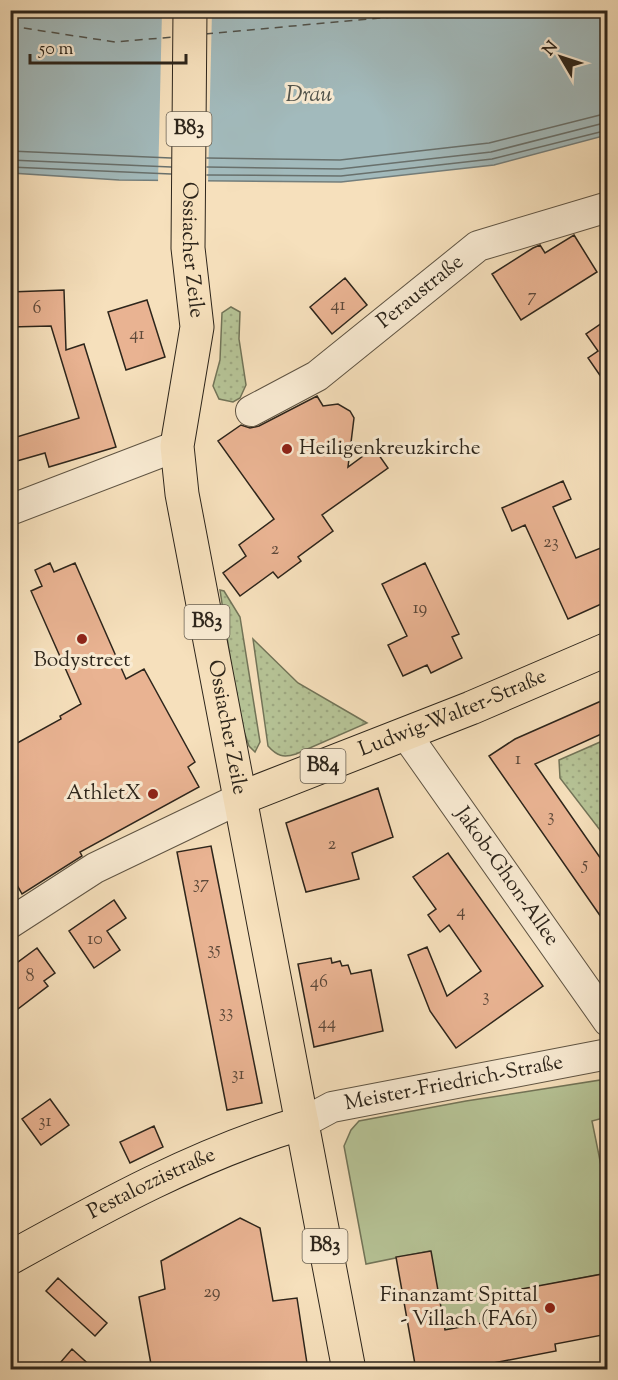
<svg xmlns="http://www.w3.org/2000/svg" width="618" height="1380" viewBox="0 0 618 1380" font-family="'Sorts Mill Goudy',serif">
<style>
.grass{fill:url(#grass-dots);stroke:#727458;stroke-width:1.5}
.green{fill:#b6c396;stroke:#727458;stroke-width:1.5}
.water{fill:#a2babc;stroke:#737e7c;stroke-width:1.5}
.pier{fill:#f6e0bc}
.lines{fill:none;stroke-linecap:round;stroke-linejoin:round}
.shore{stroke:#68706c;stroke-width:1.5}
.ferry{stroke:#50524b;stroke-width:1.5;stroke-dasharray:8 6;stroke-linecap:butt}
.building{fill:#e9b392;stroke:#2d251b;stroke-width:1.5}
.minor-casing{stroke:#5f5443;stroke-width:32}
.major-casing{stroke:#2d251b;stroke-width:35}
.minor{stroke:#f9ebd3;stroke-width:30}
.major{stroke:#f6e0bc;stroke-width:33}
.poi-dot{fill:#8f2418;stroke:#f9ebd3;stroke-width:2}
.labels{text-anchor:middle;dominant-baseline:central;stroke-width:6;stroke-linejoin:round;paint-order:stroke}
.number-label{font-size:18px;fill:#5c4839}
.shield{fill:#f9ebd3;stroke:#6a6052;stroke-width:1.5}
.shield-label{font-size:20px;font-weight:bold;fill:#2d251b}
.street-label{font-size:21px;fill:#2d251b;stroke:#f9ebd3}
.poi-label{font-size:21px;fill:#2d251b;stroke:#f9ebd3;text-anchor:end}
.water-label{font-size:22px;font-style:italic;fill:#50524b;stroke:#f9ebd3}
</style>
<defs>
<pattern id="grass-dots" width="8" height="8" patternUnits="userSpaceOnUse" patternTransform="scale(1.5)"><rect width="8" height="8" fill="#b6c396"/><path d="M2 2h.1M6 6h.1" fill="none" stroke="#9da781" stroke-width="1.8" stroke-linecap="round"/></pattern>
</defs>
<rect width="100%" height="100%" fill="#f6e0bc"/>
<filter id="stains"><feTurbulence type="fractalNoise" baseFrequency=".00333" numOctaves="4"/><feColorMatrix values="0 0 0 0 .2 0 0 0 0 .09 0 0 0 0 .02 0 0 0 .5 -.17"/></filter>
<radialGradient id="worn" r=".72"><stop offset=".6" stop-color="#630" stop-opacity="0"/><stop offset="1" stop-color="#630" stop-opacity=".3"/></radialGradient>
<path class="grass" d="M231,307L240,312L239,339L246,385L240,398L233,402L219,399L213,386L220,360L222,313Z
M220,590L224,591L240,617L260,742L255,752L249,746L239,717Z
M253,639L298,683L367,723L296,754C283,758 277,756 268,746Z
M607,739V836L603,834L560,778L559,760Z"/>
<path class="green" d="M607,1079V1117L592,1121L607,1195V1273L489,1296L494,1321L445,1330L430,1251L366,1264L344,1146L351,1130L359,1121L466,1101Z"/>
<path class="water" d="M11,11H607V135L494,165L341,182L119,180L11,173Z"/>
<path class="pier" d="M162,11H212L208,184L158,183Z"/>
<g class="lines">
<path class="shore" d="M10,151L171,158
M207,158L340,160L489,143L608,113
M10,160L171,167
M10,167L171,174
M207,167L340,169L491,152L608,122
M207,175L341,176L492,159L608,130"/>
<path class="ferry" d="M10,26L115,42L173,37
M205,34L468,10"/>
</g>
<path class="building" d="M574,235L597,272L521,320L492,274L533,248L540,245L545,253Z
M345,278L367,305L332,334L310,307Z
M64,290L66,350L84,344L116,447L49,467L45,453L10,463V439L79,418L51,326L10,327V292Z
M147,300L165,357L126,370L108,312Z
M608,319V387L588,358L598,351L586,334Z
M317,396L323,406L338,404L350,411L354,418L348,467L374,448L388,468L322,515L333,531L298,557L301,561L278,578L273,572L240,596L223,573L246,556L239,545L274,519L218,441L241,425L250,428L259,426Z
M563,481L571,499L553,507L576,558L608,545V601L568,619L525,525L512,531L502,508Z
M50,563L54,572L75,563L126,679L144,669L195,762L188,767L199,787L80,852L82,856L22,894L10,872V747L61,719L60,716L81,704L31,591L42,586L35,570Z
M425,563L459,634L452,637L462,658L431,673L427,665L403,676L388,645L407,636L382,584Z
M608,698V731L535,764L608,869V927L489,756L515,739Z
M378,788L393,837L352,853L359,879L306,892L286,823Z
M211,846L262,1103L227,1110L177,852Z
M448,853L543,986L456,1048L430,1011L408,955L427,947L447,996L481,971L449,925L440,932L428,915L436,909L413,877Z
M114,900L126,918L107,931L120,950L94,968L69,931Z
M37,948L55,973L44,981L48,986L10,1015V968Z
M331,958L332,963L340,961L342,966L348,965L351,974L371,970L383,1031L314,1047L298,964Z
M50,1099L69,1125L41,1145L22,1119Z
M154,1126L163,1147L130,1163L120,1142Z
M240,1218L260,1228L273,1301L297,1298L308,1370H152L139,1297L165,1289L161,1261Z
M431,1251L445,1330L494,1321L489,1295L608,1273V1334L555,1344L556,1351L457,1370H416L396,1257Z
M58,1278L107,1323L95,1336L46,1291Z
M72,1349L95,1370H54Z"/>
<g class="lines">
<g class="minor-casing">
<g id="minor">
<path id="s1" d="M251,411L317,376L478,246L608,207"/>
<path d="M10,510L177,446"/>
<path id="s2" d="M405,733L608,1021"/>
<path d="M10,923L95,868L241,798"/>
<path id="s3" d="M302,1123L332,1107L608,1054"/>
</g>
</g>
<g class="major-casing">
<g id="major">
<path id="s4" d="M190,10L188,248L197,327L177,446L182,494L349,1370"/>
<path id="s5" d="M241,798L471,708L608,649"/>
<path id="s6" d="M10,1258C104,1206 198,1154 302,1123"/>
</g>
</g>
<use href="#minor" class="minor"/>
<use href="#major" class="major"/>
</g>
<g class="poi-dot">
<circle cx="287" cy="449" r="6"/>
<circle cx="82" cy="639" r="6"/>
<circle cx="153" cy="794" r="6"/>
<circle cx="550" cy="1308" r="6"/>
</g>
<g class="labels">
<g class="number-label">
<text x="532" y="297">7</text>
<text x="338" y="306">41</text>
<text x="37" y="309">6</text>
<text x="137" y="335">41</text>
<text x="551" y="543">23</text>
<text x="275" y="550">2</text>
<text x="420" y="609">19</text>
<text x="518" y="760">1</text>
<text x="551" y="817">3</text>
<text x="332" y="845">2</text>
<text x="585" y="865">5</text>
<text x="201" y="884">37</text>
<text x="461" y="912">4</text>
<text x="95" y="940">10</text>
<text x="214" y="950">35</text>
<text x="30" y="977">8</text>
<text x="319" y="983">46</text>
<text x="486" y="997">3</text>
<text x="226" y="1013">33</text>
<text x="327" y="1024">44</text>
<text x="238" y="1075">31</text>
<text x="45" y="1122">31</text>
<text x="212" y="1293">29</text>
</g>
<g class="shield">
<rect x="166.5" y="112" width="45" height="34" rx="4.5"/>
<rect x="184.5" y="605" width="45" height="34" rx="4.5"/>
<rect x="300.5" y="749" width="45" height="34" rx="4.5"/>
<rect x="302.5" y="1229" width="45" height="34" rx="4.5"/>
</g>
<g class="shield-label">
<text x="189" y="129">B83</text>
<text x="207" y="622">B83</text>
<text x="323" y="766">B84</text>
<text x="325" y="1246">B83</text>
</g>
<g class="street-label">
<text stroke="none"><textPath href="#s4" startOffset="240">Ossiacher Zeile</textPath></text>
<text stroke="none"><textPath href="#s1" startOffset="208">Peraustraße</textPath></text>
<text stroke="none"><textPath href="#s5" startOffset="228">Ludwig-Walter-Straße</textPath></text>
<text stroke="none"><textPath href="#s4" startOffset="724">Ossiacher Zeile</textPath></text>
<text stroke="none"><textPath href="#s2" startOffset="176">Jakob-Ghon-Allee</textPath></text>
<text stroke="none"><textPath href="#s3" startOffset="158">Meister-Friedrich-Straße</textPath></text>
<text stroke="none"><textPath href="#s6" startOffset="160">Pestalozzistraße</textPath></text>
</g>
<g class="poi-label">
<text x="299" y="449" text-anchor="start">Heiligenkreuzkirche</text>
<text x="82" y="661" text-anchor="middle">Bodystreet</text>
<text x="141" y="794">AthletX</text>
<text x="538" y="1296">Finanzamt Spittal<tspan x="538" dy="24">- Villach (FA61)</tspan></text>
</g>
<g class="water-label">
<text x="309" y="96">Drau</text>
</g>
</g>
<rect width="618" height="1380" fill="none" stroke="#f6e0bc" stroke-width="36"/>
<rect x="12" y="12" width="594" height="1356" fill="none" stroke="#2d251b" stroke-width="3"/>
<rect x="18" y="18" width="582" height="1344" fill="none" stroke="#2d251b" stroke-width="1.5"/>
<g transform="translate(561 57) rotate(309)" stroke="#f9ebd3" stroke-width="4.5" paint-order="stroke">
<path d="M0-4.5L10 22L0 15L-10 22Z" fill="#2d251b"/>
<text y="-9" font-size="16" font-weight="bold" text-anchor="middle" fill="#2d251b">N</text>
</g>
<path d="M30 54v9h156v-9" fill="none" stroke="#2d251b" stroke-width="3"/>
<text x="39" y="54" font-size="18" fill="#2d251b" stroke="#f9ebd3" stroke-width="4.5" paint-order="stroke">50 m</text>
<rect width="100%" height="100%" filter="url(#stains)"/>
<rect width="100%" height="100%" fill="url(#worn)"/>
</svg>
